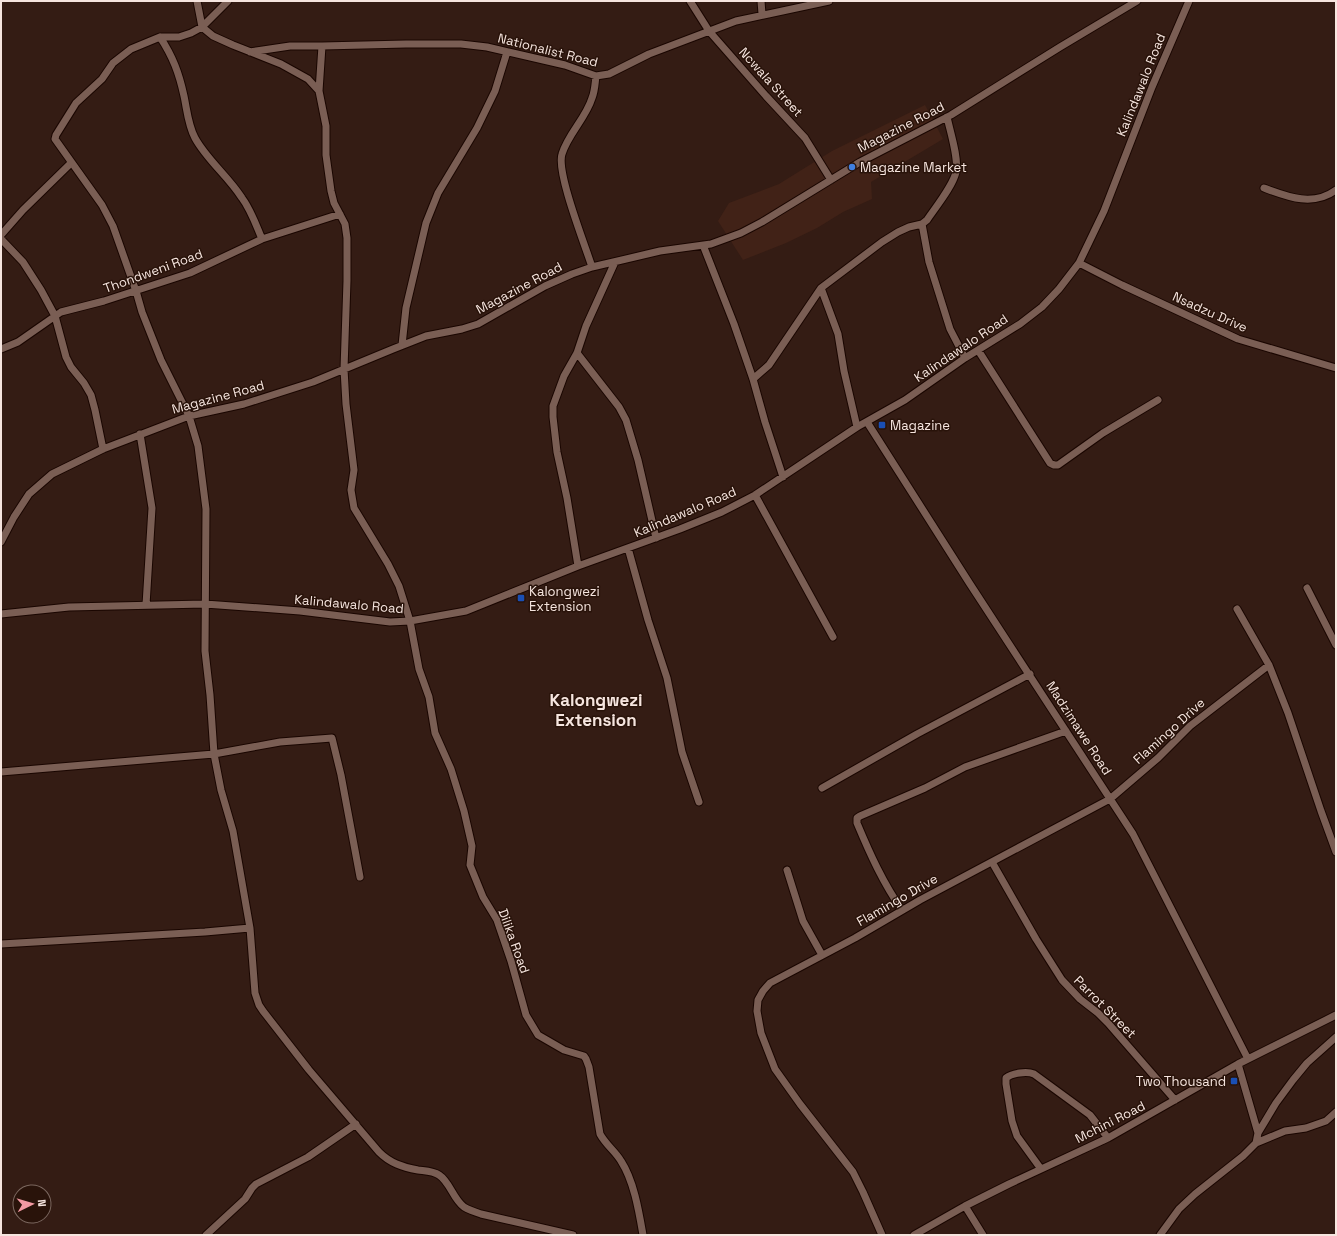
<svg xmlns="http://www.w3.org/2000/svg" width="1337" height="1236" viewBox="0 0 1337 1236" font-family="'Space Grotesk',sans-serif">
<style>
.built{fill:#412217}
.lines{fill:none;stroke-linecap:round;stroke-linejoin:round}
.minor-casing{stroke:#1a0601;stroke-width:9}
.minor{stroke:#7a5e54;stroke-width:7}
.shop-dot{fill:#3f7fe0;stroke:#29130a;stroke-width:1.5}
.transit-dot{fill:#1a4fb4;stroke:#29130a;stroke-width:1.5}
.labels{text-anchor:middle;dominant-baseline:central;stroke-width:3;stroke-linejoin:round;paint-order:stroke}
.street-label{font-size:13px;fill:#f6e5df;stroke:#29130a}
.poi-label{font-size:13px;fill:#f6e5df;stroke:#29130a;text-anchor:start}
.district-label{font-size:17px;font-weight:bold;fill:#f6e5df;stroke:#29130a}
</style>
<rect width="100%" height="100%" fill="#341c14"/>
<path class="built" d="M925,105L943,139L871,182L872,199L843,212L817,228L786,243L743,260L718,221L729,203L779,184L832,151Z"/>
<g class="lines">
<g class="minor-casing">
<path id="minor" d="M197,1L202,27L213,36L233,45L281,64L308,79L319,91L326,126V155L331,191L334,203L345,224L347,238V281L344,369L346,404L354,470L351,490L354,508L388,564L399,586L410,621L419,669L429,697L435,733L451,769L464,811L472,846L470,865L483,897L497,920L511,961L526,1015L538,1035L564,1050L584,1056L586,1059L589,1067L600,1134C606,1145 615,1151 621,1161C634,1181 639,1212 643,1235
M228,1L202,27L191,33L179,37H160L131,49L113,63L102,79L76,103L56,135L55,139L102,205L113,226L136,291L142,312L161,360L189,416L198,446L206,509L205,651L210,695L214,754L221,790L233,831L250,928L255,993L259,1005L263,1011L309,1070L379,1152C390,1163 402,1167 418,1170C425,1171 433,1171 439,1175C450,1182 453,1199 464,1207C469,1210 475,1212 481,1214L573,1235
M690,1L709,31L766,96L805,138L831,180
M761,1L762,14
M160,37C173,57 179,73 184,96C187,110 188,125 195,138C207,160 228,176 242,198C251,210 256,225 262,239
M250,52L290,46H322L406,44H461L487,47L565,65L596,76L609,74L649,54L736,21L829,1
M319,91L322,46
M1264,188C1288,197 1313,207 1336,190
M922,224L929,262L950,329L965,358
M1,235L23,210L71,163
M1,239L23,262L41,290L55,316L66,357L71,367L84,383L91,395L95,410L103,449
M703,245L734,324L753,379L765,422L783,477
M1079,263L1122,285L1238,339L1336,368
M592,267C585,245 556,172 562,154C568,134 586,118 592,98C595,91 595,83 596,76
M821,288L838,334L844,371L857,427
M402,345L406,308L426,223L438,193L477,128L495,91L507,52
M1,349L18,342L61,312L104,301L190,273L262,239L340,214
M978,350L1050,463L1054,465H1058L1103,433L1158,400
M577,353L619,407L626,420L638,460L656,538
M753,379L769,365L821,288L882,242L898,232L909,227L922,224L927,220C935,208 953,186 956,172C959,159 950,131 947,117
M867,422L970,584L1133,834L1248,1059
M140,434L152,508L146,605
M755,495L833,637
M1,542L14,517L29,494L52,474L103,449L189,416L244,404L313,382L393,349L426,336L462,329L478,324L545,286L572,274L592,267L660,251L711,244L741,233L762,222L860,162L951,115L1060,47L1137,1
M628,548L648,620L667,678L682,752L699,802
M578,566L567,498L557,452L553,417V406L564,376L577,353L586,326L615,262
M1307,588L1336,645
M1237,609L1269,665L1288,713L1321,811L1336,852
M1,614L69,607L205,604L300,611L390,622L410,621L466,611L578,566L680,529L722,512L755,495L857,427L905,400L965,358L1020,324L1042,307L1059,289L1079,263L1104,211L1152,87L1189,1
M1,772L214,754L280,742L332,738L341,775L360,877
M822,788L917,734L1030,674
M992,862L1036,939L1062,980L1080,999L1098,1013L1108,1023L1175,1100
M787,870L803,921L822,955
M902,910C883,883 870,854 857,823V818L860,816L925,788L965,767L1066,731
M1,944L205,932L250,928
M1238,1064L1258,1133
M1256,1143L1285,1131L1306,1128L1326,1121L1336,1112
M1041,1169L1017,1136L1012,1121L1006,1084V1078C1012,1073 1027,1071 1034,1074L1090,1115L1108,1138
M965,1206L983,1235
M206,1235L245,1199L252,1188L256,1184L308,1157L356,1124
M882,1235L863,1192L853,1172L800,1104L775,1069L761,1033L757,1011L758,1000L763,991L770,983L855,938L920,900L1110,799L1158,758L1190,726L1269,665
M914,1235L965,1206L1009,1184L1108,1138L1238,1064L1336,1015
M1160,1235L1179,1209L1195,1194L1243,1156L1256,1143L1258,1133L1276,1103L1293,1080L1307,1063L1336,1037"/>
</g>
<use href="#minor" class="minor"/>
</g>
<circle class="shop-dot" cx="852" cy="167" r="4"/>
<g class="transit-dot">
<rect x="878" y="421" width="8" height="8" rx="2"/>
<rect x="517" y="594" width="8" height="8" rx="2"/>
<rect x="1230" y="1077" width="8" height="8" rx="2"/>
</g>
<g class="labels">
<g class="street-label">
<text transform="translate(548 50) rotate(14)">Nationalist Road</text>
<text transform="translate(771 82) rotate(48)">Ncwala Street</text>
<text transform="translate(1141 85) rotate(-68)">Kalindawalo Road</text>
<text transform="translate(901 127) rotate(-27)">Magazine Road</text>
<text transform="translate(153 271) rotate(-20)">Thondweni Road</text>
<text transform="translate(519 288) rotate(-28)">Magazine Road</text>
<text transform="translate(1210 312) rotate(24)">Nsadzu Drive</text>
<text transform="translate(961 348) rotate(-34)">Kalindawalo Road</text>
<text transform="translate(218 397) rotate(-15)">Magazine Road</text>
<text transform="translate(685 512) rotate(-23)">Kalindawalo Road</text>
<text transform="translate(349 604) rotate(5)">Kalindawalo Road</text>
<text transform="translate(1079 728) rotate(57)">Madzimawe Road</text>
<text transform="translate(1169 731) rotate(-42)">Flamingo Drive</text>
<text transform="translate(897 900) rotate(-30)">Flamingo Drive</text>
<text transform="translate(514 941) rotate(70)">Dilika Road</text>
<text transform="translate(1105 1007) rotate(45)">Parrot Street</text>
<text transform="translate(1110 1122) rotate(-27)">Mchini Road</text>
</g>
<g class="poi-label">
<text x="860" y="167">Magazine Market</text>
<text x="890" y="425">Magazine</text>
<text x="529" y="591">Kalongwezi<tspan x="529" dy="15">Extension</tspan></text>
<text x="1226" y="1081" text-anchor="end">Two Thousand</text>
</g>
<g class="district-label">
<text x="596" y="700">Kalongwezi<tspan x="596" dy="20">Extension</tspan></text>
</g>
</g>
<rect width="1337" height="1236" fill="none" stroke="#f6e5df" stroke-width="4"/>
<g transform="translate(32 1204) rotate(85)"><circle r="19" fill="#29130a" stroke="#7b675f"/>
<path d="M0-3L7 15L0 10L-7 15Z" fill="#f49aa3"/>
<text y="-6" font-size="11" font-weight="bold" text-anchor="middle" fill="#f6e5df">N</text>
</g>
</svg>
